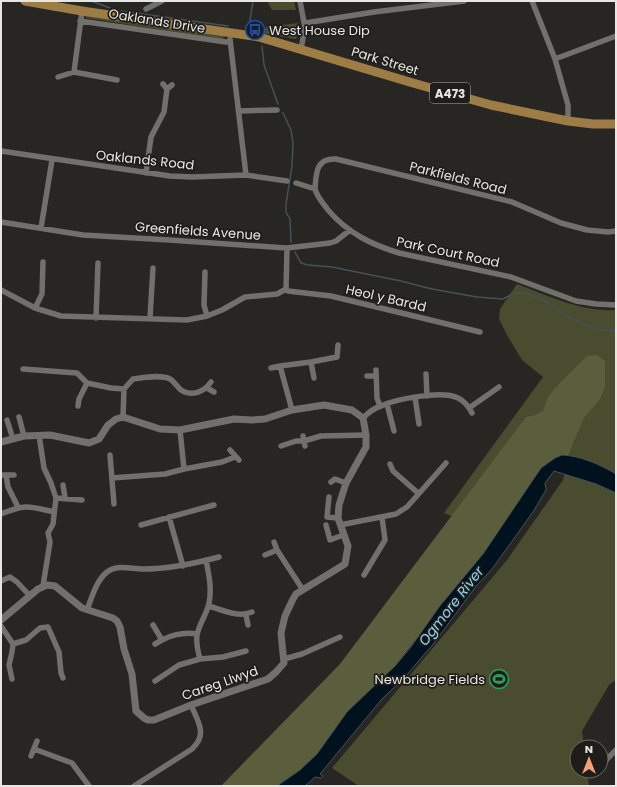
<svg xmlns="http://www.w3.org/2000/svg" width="617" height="787" viewBox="0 0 617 787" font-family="Poppins,sans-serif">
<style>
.green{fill:#494c2e}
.forest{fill:#5a5e3d}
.water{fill:#00121d;stroke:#455259}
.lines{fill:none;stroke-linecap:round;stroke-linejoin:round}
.stream{stroke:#455259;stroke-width:1.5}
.minor{stroke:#72706c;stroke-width:5.5}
.tertiary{stroke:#72706c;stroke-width:7}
.primary{stroke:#9d7c45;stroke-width:9}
.labels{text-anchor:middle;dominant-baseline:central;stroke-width:3.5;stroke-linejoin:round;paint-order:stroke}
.shield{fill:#1f1d1a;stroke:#abaaa7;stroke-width:1}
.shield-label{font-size:12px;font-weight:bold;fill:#e7e6e4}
.street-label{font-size:13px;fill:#e7e6e4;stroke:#1f1d1a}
.poi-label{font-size:13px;fill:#e7e6e4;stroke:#1f1d1a;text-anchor:start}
.water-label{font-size:14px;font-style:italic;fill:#90d3f2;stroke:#1f1d1a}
</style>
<rect width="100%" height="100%" fill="#282623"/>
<path class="green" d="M267,1H294L296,10H272Z
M86,16L222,35L225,38L221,39L87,18L85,17Z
M298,23V32L296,39H294L262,33V30L267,27Z
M517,284C548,296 582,312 616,310V680L609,685L582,731L584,747H577V771H587L589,786H359L332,768L507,560L563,480L571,448L566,447L490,532L444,513L543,377L522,360L507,335L499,319L500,309Z"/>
<path class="forest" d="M597,355L605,361V387L600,399L584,418L573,443L569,455H562L512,513L483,554L395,666L347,712L317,754L300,770L277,786H221L340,664L526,417L533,416L543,411L548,397L556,387L587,356Z"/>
<path class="water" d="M562,455C581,456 599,464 616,474V493L596,484L554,471L545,483L546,490L533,512L492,569L476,586L434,643L404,678L382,699L320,774L323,776L321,778L315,777L305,786H277L300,770L317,754L347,712L395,666L411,647L439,607L483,554L541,468L555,458Z"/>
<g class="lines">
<path class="stream" d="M91,1L110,8
M121,11L228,26
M249,27L253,1
M262,46L264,65L278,104
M283,113L291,130L293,143L292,166L286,204V212L290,219L291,242
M295,252L301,263L308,265L332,267L401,281L432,289L477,297L503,299L514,293H525L545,301L568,317L589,326L602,330L616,331"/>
<path class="minor" d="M300,1L305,28L301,49
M532,1L555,59L568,105V121
M146,9L162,1
M80,21L226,42H230
M305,23L374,12L464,1
M230,39L246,175
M555,59L616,36
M74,72L117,80
M58,77L74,72L82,11
M167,89L172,85
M239,111L277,110
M1,151L170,176L192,177L246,175L287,181
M146,173L151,137L164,112L167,89L163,84
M296,183L315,189C317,197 323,203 328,210C348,233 370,244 399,253L511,277L576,301L596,304L616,305
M315,189C316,173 316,158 336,159L512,202L561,223L587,230L608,232L616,231
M1,222L83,235L169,240L287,248L330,243L336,241L350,230
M41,228L52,160
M205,272L204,305L207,316
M286,289L288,291L331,296L480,332
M1,290L35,308L61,316L187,320L207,316L222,310L245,297L277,294L286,289L287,248
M35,308L42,294L43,262
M96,318L98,263
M150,318L153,268
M311,362L337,357L338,345
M271,368L280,366
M23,369L77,373L87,383L111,388L124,389
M376,370L377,398L380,406
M426,374L427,396
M367,376H376
M207,388L214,392
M415,397L419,424
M387,404L394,431
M78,406L79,399L87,383
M469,408L499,387
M292,410L280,366L311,362L314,378
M19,417L24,436
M123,417L124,389L133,379C142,378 161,374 170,379C174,381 177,387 181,390C192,397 204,392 211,382
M363,418C368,413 374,408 381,406C396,399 442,390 458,398C464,401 469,407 472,413
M7,420L13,439
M180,430L184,469
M39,435L44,468L51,483L56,498L53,524L48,533L50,542L43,586
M303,436L305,446
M281,446L296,441H304L321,436L366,435
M230,450L239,460
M110,455L114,504
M390,464L393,471L418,493
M1,475H6L8,487L18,507
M6,475H14
M112,478L165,474L184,469L222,462L235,457
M331,482L335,479L346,483
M63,485L65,498
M329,497L327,517L338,518
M56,498L82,500
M1,514C26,504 28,506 54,512
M169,517L183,566
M141,525L214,505
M326,525L330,540L343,535
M340,525L396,514L407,507L446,463
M274,542L277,550L303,590
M265,555L277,550
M364,575L385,540L382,517
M1,581L10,577L17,582L30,596
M209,606C222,610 238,618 252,612
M87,610C92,597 96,581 107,572C118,564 131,569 143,569C169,569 193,564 219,557
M246,615L248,625
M153,625L162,640C174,634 184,632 197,634
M1,626L13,644L12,652L9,665L12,679
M13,644L26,640L40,628L48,627L59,652L61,673L63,678
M155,644L162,640
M200,659C198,652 196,643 197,635C199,624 207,614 209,603C212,589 209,575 206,560
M284,659L302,654L340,637
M155,681L179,665L200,659L223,657L246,651
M34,749L72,763L89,786
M31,756L37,741
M601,765L616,750
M134,786L192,749C208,734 198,722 191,705"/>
<path class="tertiary" d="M1,442L24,436L50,435L89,443L99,439L108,425L116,419L123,417L160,429L180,430L234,419L252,420L265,419L292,410L324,405L352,410L363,418L366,435V447L346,483L339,505L338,518L348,546L345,564L296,594L293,599L285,616L281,633L284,663L276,672L268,679L191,705L154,720H148L144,718L136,711L132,674L124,649L120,627L117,621L113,618L82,608L55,586L47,585L38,589L1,620"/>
<path class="primary" d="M25,1L82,11L259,37L413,83L491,105L568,121L593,124H616"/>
</g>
<defs>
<g id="bus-ring" transform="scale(1)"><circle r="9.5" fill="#1f1d1a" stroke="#1a4fb4" stroke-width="1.5"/><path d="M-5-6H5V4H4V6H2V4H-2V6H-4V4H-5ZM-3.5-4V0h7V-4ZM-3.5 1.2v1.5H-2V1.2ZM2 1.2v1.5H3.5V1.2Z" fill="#1a4fb4"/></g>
<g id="stadium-ring" transform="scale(1)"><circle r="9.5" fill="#1f1d1a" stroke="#2e9e5b" stroke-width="1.5"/><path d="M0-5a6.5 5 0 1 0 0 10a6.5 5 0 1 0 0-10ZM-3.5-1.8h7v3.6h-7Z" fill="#2e9e5b"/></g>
</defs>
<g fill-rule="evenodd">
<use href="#bus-ring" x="255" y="30"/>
<use href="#stadium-ring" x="499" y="679"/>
</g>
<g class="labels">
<rect class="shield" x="430" y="83" width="40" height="20" rx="3"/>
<g class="shield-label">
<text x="450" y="93">A473</text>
</g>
<g class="street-label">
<text transform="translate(157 21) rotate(9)">Oaklands Drive</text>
<text transform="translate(385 61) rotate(17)">Park Street</text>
<text transform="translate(145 160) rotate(6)">Oaklands Road</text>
<text transform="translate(458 178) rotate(14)">Parkfields Road</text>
<text transform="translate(198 231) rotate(4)">Greenfields Avenue</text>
<text transform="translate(448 252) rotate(12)">Park Court Road</text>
<text transform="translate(386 298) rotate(13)">Heol y Bardd</text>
<text transform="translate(220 683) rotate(-19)">Careg Llwyd</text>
</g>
<g class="poi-label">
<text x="269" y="30">West House Dip</text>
<text x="485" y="679" text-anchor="end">Newbridge Fields</text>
</g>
<g class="water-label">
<text transform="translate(451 606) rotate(-52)">Ogmore River</text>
</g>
</g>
<rect width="617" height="787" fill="none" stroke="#e7e6e4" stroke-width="4"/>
<g transform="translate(589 759)"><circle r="19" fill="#1f1d1a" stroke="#6f6d6b"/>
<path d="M0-3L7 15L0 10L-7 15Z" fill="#f2a17e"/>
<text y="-6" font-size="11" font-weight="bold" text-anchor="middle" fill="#e7e6e4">N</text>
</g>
</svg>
